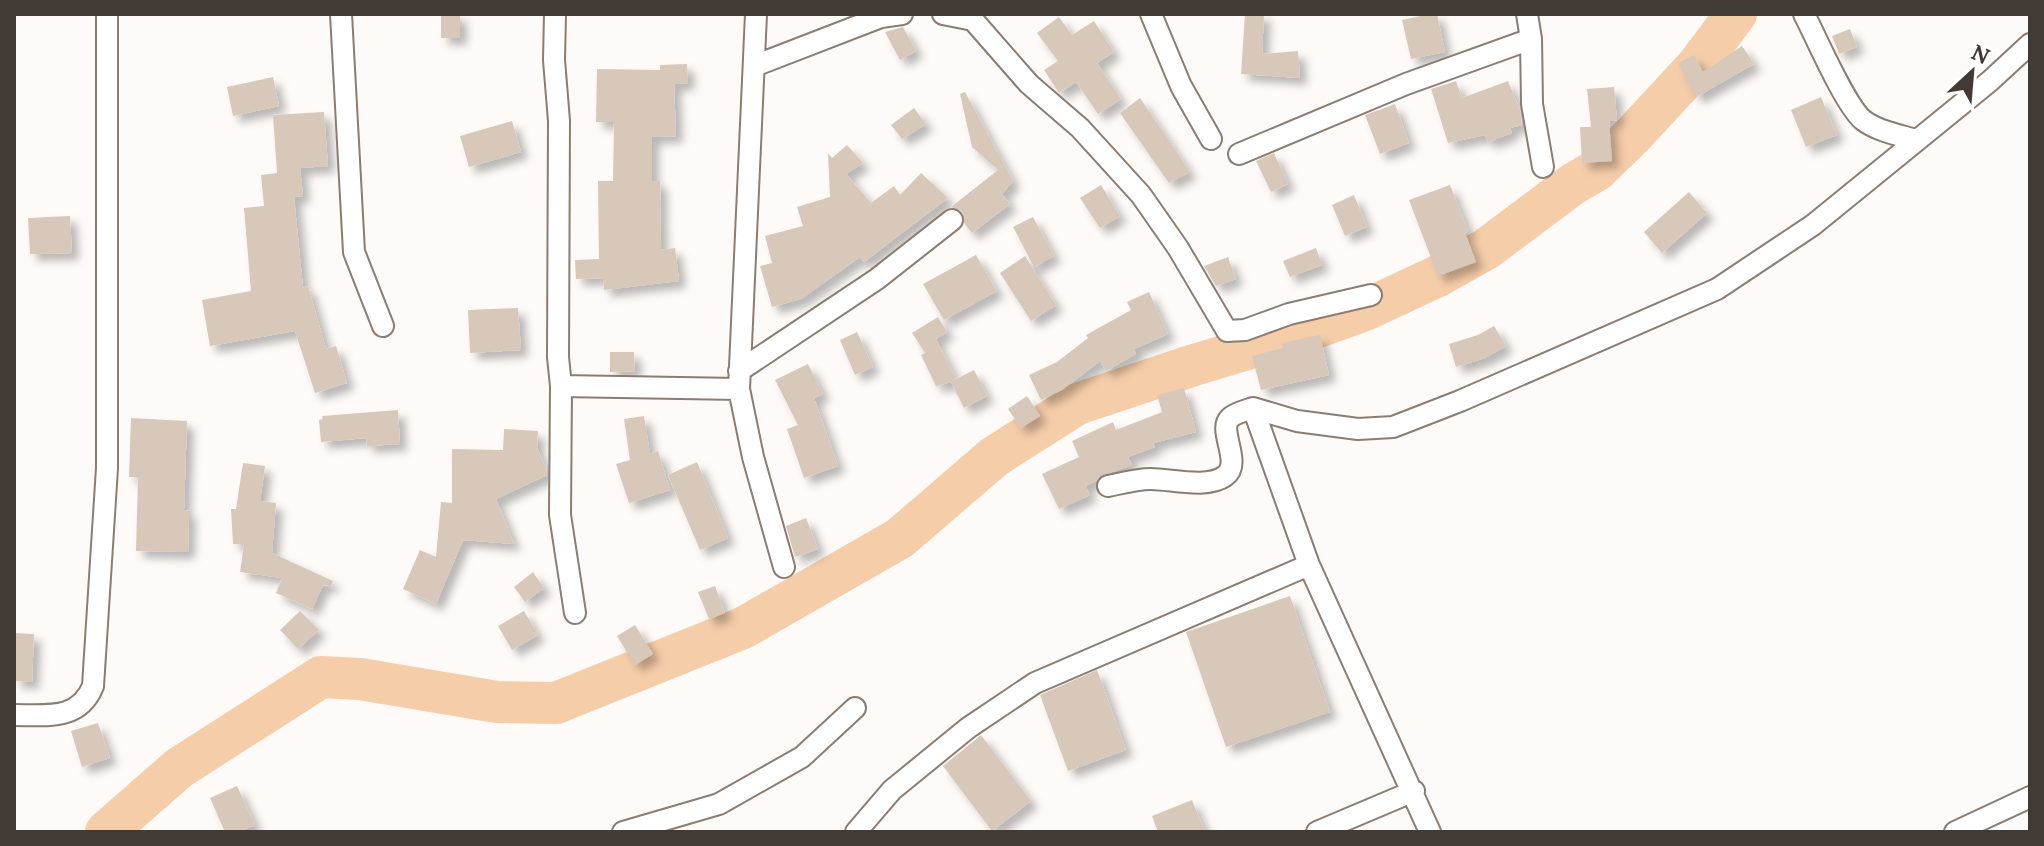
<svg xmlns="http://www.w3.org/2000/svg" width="2044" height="846" viewBox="0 0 2044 846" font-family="Lora,serif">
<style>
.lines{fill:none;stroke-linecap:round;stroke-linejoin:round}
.river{stroke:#f6cda9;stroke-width:42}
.building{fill:#d7c8ba;filter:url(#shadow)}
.street-casing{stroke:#8b7d71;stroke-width:24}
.street{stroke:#fff;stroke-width:20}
</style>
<defs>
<filter id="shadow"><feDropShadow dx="7" dy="7" stdDeviation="4" flood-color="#0004"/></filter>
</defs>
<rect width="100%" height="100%" fill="#fdfaf7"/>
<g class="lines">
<path class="river" d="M106,832L179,768L321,677L360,679L497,702L556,703L743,628L900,538L994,457L1077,404L1194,365L1304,332L1365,310L1438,276L1486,249L1573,184L1597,170L1632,136L1697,66L1736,14"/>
</g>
<path class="building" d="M441,14H460V38H441Z
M1245,14H1264L1262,54L1298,51L1300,78L1241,74Z
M1430,14H1437L1445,52L1411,59L1402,20Z
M1059,17L1072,35L1094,21L1114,52L1097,63L1121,99L1098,114L1076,82L1059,93L1044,70L1058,61L1037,33Z
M903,27L916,51L900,60L885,32Z
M1850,29L1857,47L1839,54L1832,36Z
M1742,46L1754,64L1696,97L1678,63L1694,55L1703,72Z
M687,64L688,83L674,84L676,136L652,137V181H660L661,250L675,248L679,281L604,290L603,278L576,279L575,260L599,259L598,181H613L614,122H596L597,69L660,70V65Z
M273,77L279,106L233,116L227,87Z
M1456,81L1462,98L1508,81L1520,110L1522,125L1510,128L1512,133L1488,142L1485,135L1448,143L1431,89Z
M1614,87L1617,120L1609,121L1612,161L1582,163L1580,127H1591L1587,89Z
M965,92L1013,181L1002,194L1010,204L972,233L964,223L962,211L951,207L998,170L972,147L960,94Z
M1821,97L1837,135L1806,147L1791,110Z
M1140,98L1190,172L1169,183L1120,113Z
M1395,104L1409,143L1380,154L1365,115Z
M914,108L926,124L902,139L891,125Z
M324,112L328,166L300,168L303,196L294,197L303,288L308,286L326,349L336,346L347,383L315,393L295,331L210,346L202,300L251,291L244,208L264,206L261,175L277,173L273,115Z
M512,121L521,152L469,167L460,136Z
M847,145L863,163L846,174L871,203L894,186L900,195L921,173L948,198L864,262L860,257L801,299L772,307L760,266L772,263L765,236L803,226L797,207L830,197L828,153L832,158Z
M1274,153L1288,184L1271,192L1256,161Z
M1101,185L1120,216L1100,228L1080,198Z
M1450,185L1468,231L1465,233L1476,262L1438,276L1409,200Z
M1689,192L1707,213L1662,253L1644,232Z
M1354,195L1367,227L1345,236L1332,205Z
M70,216L72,253L30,254L28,218Z
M1033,217L1054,256L1034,267L1013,227Z
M1316,248L1322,265L1290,277L1283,261Z
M976,255L997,291L944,320L923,284Z
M1025,256L1056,305L1031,321L1000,273Z
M1228,257L1236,279L1216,286L1204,266Z
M1149,292L1168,334L1134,349L1136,354L1106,371L1100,361L1062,390L1041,400L1029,375L1057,362L1088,338L1086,335L1131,310L1127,302Z
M518,308L521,350L470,353L468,310Z
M938,317L947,332L936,339L956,379L974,370L987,396L964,408L951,382L936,386L921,355L925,353L912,333Z
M1494,326L1506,346L1485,358L1456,367L1449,344L1478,335Z
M857,332L873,367L855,375L840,340Z
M1320,335L1329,375L1261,390L1252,356L1283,348L1282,343Z
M610,352H634L635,371L610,372Z
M808,364L823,394L814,398L838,466L804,478L787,429L798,425L775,380Z
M1184,388L1196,432L1153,443L1155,447L1128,457L1132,465L1100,476L1096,481L1085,486L1090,495L1059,509L1042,474L1079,457L1072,441L1113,422L1116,430L1162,412L1157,395Z
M1027,396L1040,416L1021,428L1008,409Z
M398,410L400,444L367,446L366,438L321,442L319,420L323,419L322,416Z
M644,416L650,454L658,451L670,490L629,503L616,464L630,460L624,419Z
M131,418L187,421L184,510L189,511L188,552L136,551L138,477H129Z
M504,429L538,431L537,448L547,471V475L496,499L514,544L463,540L436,604L403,589L420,550L436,557L441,502L452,503V449L503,450Z
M697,462L728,538L700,550L668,475Z
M243,463L265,466L260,501L276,503L272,553L333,581L331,586L323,585L312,609L276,593L282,578L240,572L244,544H233L231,509H236Z
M806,518L818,549L795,557L786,526Z
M533,572L544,588L525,602L514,587Z
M715,586L725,613L709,619L698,592Z
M1290,596L1330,712L1226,747L1186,632Z
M300,611L319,630L298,649L280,630Z
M524,611L538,635L512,650L498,626Z
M635,625L653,654L635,665L617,636Z
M14,633L34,634L32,682L14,681Z
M1097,670L1126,750L1068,771L1040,695Z
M98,723L110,758L82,767L71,731Z
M981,735L1031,801L992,831L943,766Z
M237,786L255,825L239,832H225L210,798Z
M1192,800L1205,832H1158L1152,816Z"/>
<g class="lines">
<g class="street-casing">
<path id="street" d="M341,14L354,252L383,326
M555,14L554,60L559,121L558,357L561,386L560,515L575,613
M756,14L739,389L753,457L784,567
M943,14L973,20L1029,84L1080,128L1141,195L1178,248L1227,331L1245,330L1289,314L1371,295
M1151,14L1181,86L1211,139
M1527,14L1531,39L1532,104L1543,167
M1804,14C1816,37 1845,105 1863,120C1877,131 1899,135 1916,140
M754,66L881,17L902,14
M1239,154L1406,84L1531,39
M739,371L877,279L952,220
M561,386L739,389
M1253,408L1309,565L1430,832
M1108,486C1122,483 1137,479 1151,479C1171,479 1207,489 1225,476C1243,463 1217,430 1230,418C1235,413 1247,410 1253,408L1297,421L1358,429L1393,427L1460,401L1717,289L1813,225L1990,81L2030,44
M14,715C46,715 79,721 93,686L107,468V14
M623,832L719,804L802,757L855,708
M856,832L892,790L968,728L1035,683L1309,565
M1317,832L1414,791
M1955,832L2030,797"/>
</g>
<use href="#street" class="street"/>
</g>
<rect width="2044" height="846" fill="none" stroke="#413a35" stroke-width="32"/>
<g transform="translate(1972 72) rotate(26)" stroke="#ffffff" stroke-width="6" paint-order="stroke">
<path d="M0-6L14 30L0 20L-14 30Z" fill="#413a35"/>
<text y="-12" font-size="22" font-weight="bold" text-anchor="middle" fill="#413a35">N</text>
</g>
</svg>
